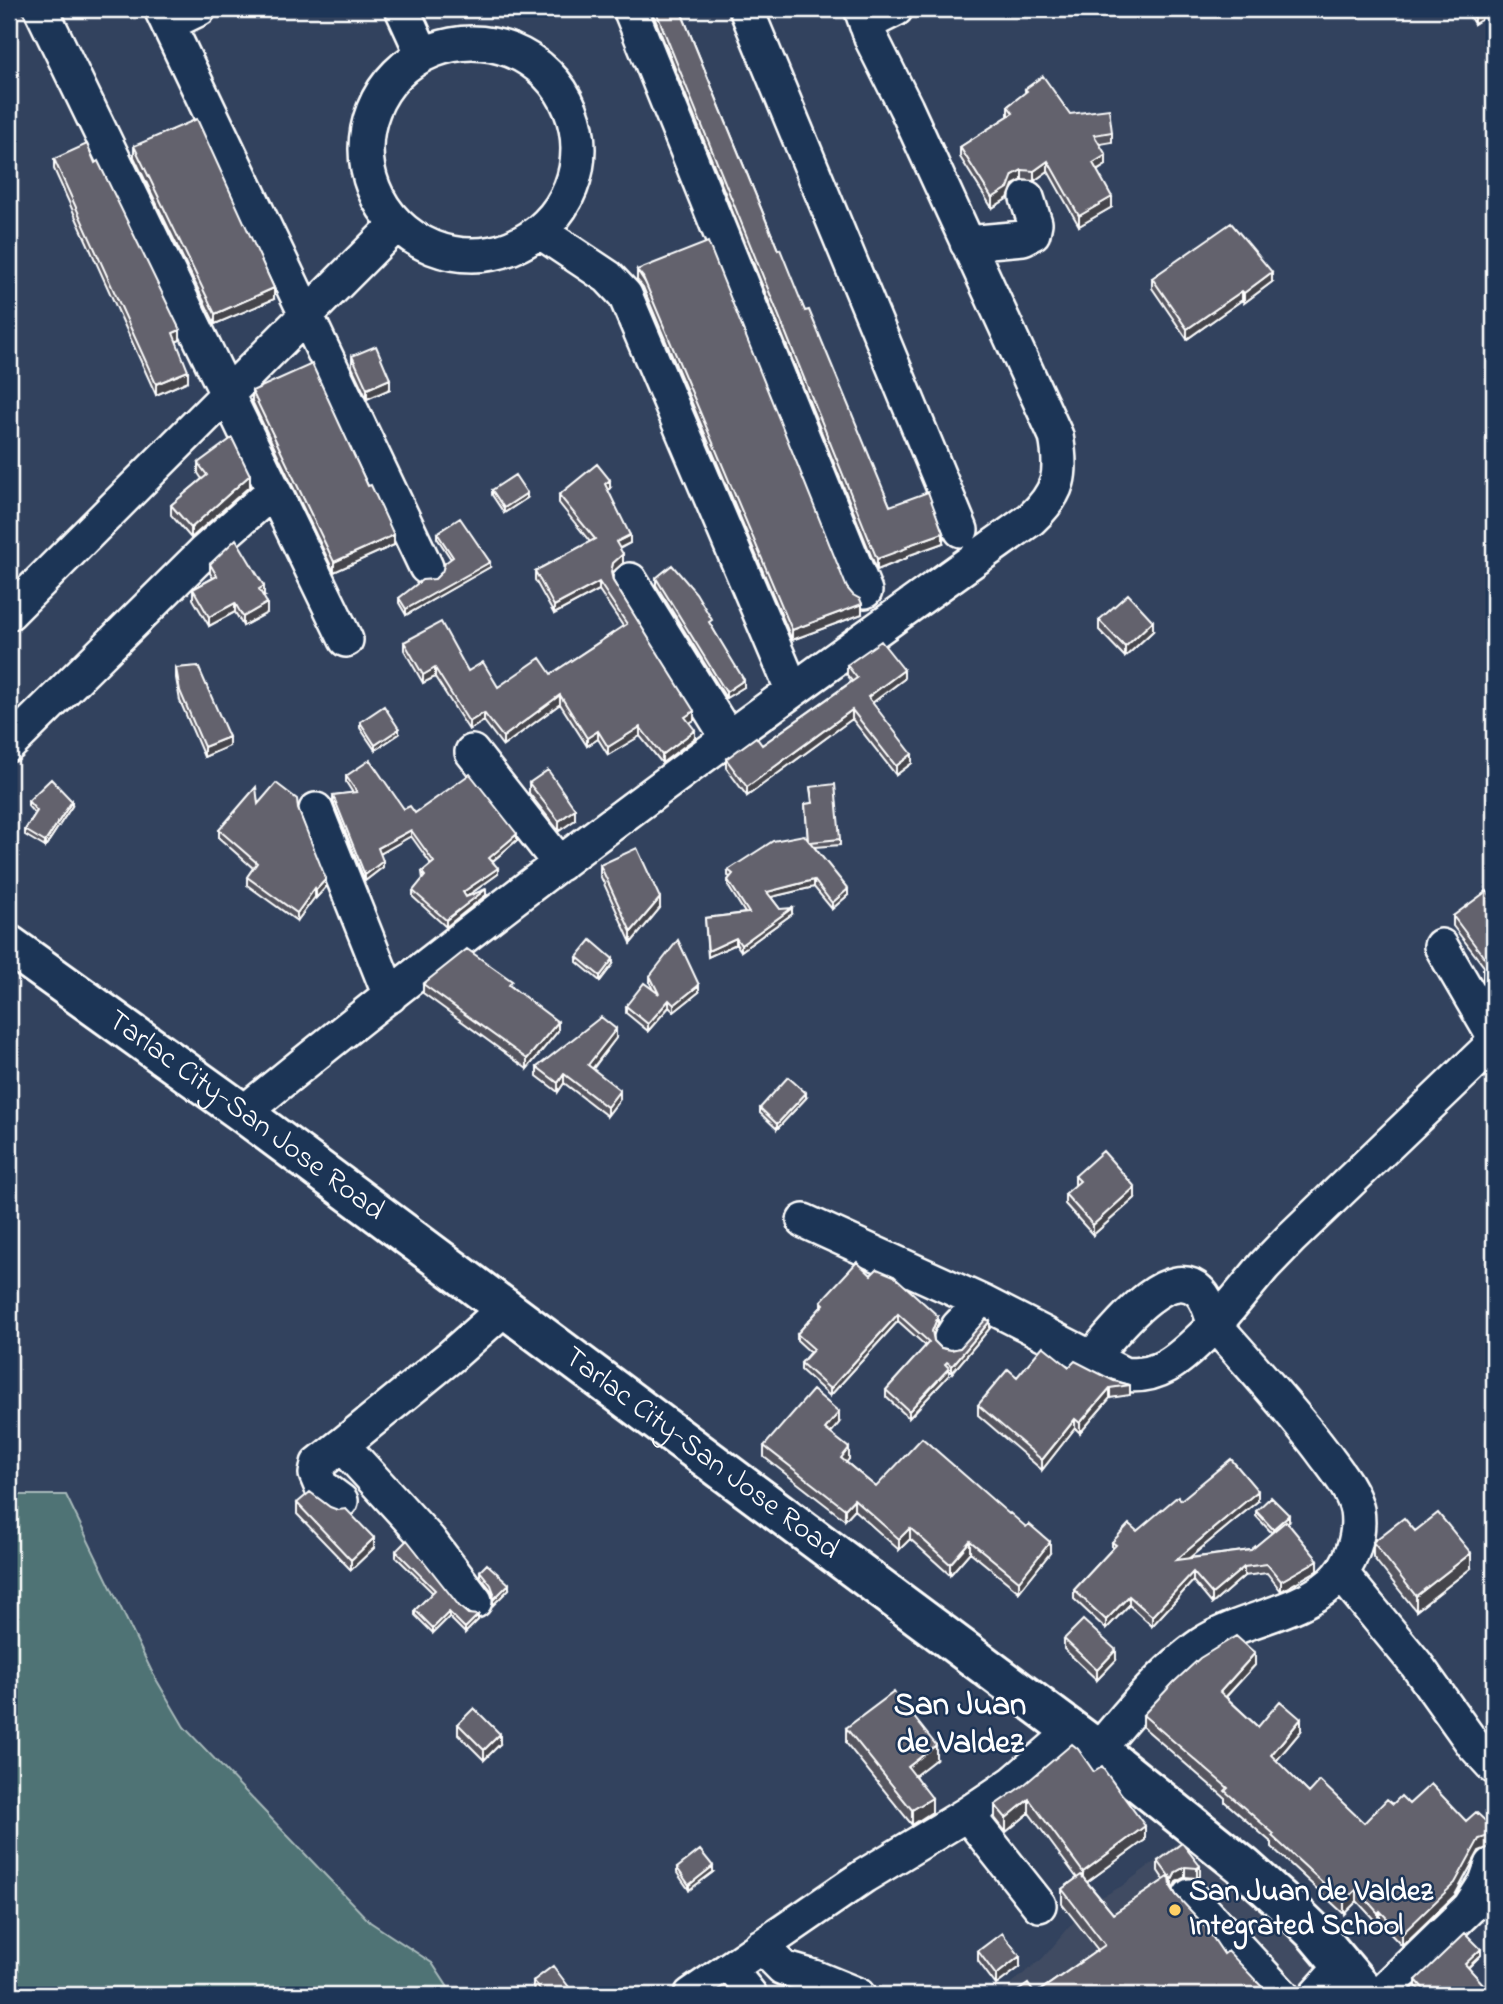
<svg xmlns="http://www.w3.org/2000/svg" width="1503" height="2004" viewBox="0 0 1503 2004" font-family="'Indie Flower',sans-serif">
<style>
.built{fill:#414c62}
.green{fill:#4f7375;stroke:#a7b9ba;stroke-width:2}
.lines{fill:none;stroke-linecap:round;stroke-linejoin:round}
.minor-casing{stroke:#fff;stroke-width:38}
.major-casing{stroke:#fff;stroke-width:44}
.minor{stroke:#1d3557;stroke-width:33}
.major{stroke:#1d3557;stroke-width:38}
.wall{fill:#55545e;stroke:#fff;stroke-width:2}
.shaded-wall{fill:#45454c;stroke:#fff;stroke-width:2}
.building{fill:#63626d;stroke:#fff;stroke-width:2}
.poi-dot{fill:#ffd166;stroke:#1d3557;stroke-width:2.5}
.labels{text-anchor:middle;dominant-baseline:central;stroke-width:5;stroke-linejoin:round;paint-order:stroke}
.street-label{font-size:30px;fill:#fff;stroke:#1d3557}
.poi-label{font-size:30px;font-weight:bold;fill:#fff;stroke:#1d3557;text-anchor:start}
.quarter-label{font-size:33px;font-weight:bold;fill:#fff;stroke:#1d3557}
</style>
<rect width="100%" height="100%" fill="#32425e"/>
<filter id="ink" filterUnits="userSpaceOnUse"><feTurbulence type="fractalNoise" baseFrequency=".0143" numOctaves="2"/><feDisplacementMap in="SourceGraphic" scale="14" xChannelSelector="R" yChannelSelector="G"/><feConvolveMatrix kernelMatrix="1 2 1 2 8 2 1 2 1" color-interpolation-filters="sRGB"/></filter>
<g filter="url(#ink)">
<path class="built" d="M1186,1835L1274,1916L1340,1995H997L1043,1958L1089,1904L1122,1886L1161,1857Z"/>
<path class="green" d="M9,1495H66L153,1674L184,1727L370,1922L432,1963L453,1995H9Z"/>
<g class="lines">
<g class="minor-casing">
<path id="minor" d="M41,9L346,640
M161,9L426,567
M402,9L423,55
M630,9L865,591
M746,9L961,530
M168,24L199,9
M866,24L896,9
M366 149a106 106 0 1 1 212 0a106 106 0 1 1-212 0Z
M539,231L608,277L625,295L792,689
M967,243L1023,238L1033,233L1035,223L1027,198
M630,580L728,738
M9,613L397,224
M9,745L205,551L273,491
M472,752L560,864
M316,810L390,996
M1441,946L1494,1037
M243,1113C497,904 763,710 1031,519C1060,492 1063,474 1056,436L906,108L872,40L861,9
M804,1221L982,1302L1123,1374C1165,1380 1186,1351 1215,1325C1211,1315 1208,1299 1199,1291C1167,1260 1111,1336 1092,1357
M951,1338L958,1327L982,1302
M341,1501L321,1486L316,1474L318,1464L342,1445
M1341,1573L1416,1664L1473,1744L1494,1767
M475,1601L429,1540L342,1445L450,1357L505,1308
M1098,1750C1127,1715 1164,1670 1202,1644C1242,1618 1295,1615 1332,1583C1351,1566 1361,1536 1357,1510C1352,1488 1335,1469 1322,1451C1289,1407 1252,1367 1215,1325L1264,1266L1291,1238L1494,1043
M967,1814L1039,1905
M1190,1896L1282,1995
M761,1946L783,1968L814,1977L858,1995
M729,1969L750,1995
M691,1995L864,1876L967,1814L1013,1783L1072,1732
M1316,1995L1343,1965
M1379,1995L1470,1907L1486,1882L1492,1865"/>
</g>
<g class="major-casing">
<g id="major">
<path id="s1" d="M9,945L243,1113L1098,1750L1243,1866L1281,1900L1314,1932L1367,1995"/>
</g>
</g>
<use href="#minor" class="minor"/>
<use href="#major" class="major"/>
</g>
<path class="wall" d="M651,9H680L778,250L890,506L943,543L907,556V558L877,570Z
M1465,9H1494L1474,24Z
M1025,89L1070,114L1112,132V142L1100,144L1106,165L1097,171L1112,207L1079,226L1048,171L1034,181L1022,180L1013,185L1008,198L992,208L960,157V147L1008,116V106L1025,93Z
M134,146L274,299L215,324L134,157Z
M54,159L95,163L180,340L176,341L188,381L156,395L54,169Z
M637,270L847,588L862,614L792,640L643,287L637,280Z
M1152,278L1272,282L1244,303L1242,300L1187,339L1152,288Z
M352,356L390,389L367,399L352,367Z
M252,391L368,486L394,545L334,572L252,401Z
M198,463L250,486L191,538L171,515V505L202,479L198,473Z
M610,488L608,490L630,543L619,549L623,563L613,572L612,576L613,581L694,720L689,723L695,738L662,763L640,736L608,755L598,739L587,746L560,704L503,746L484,721L469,730L435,677L423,683L404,650V642L468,671L498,687L551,674L623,626L599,590L554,614L535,580V571L590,542L559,503V495Z
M492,490L527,498L504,513L492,495Z
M437,533L490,567L406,615L399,603V598L435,579L442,572L451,559L437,538Z
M210,564L264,596H263L267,613L243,626L235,612L209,626L193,599V589L213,578L210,573Z
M656,578L712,627L744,687L726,698L656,585Z
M1099,620L1153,631L1125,657L1099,630Z
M847,665L904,679L872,703L912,763L896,775L852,719L747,796L726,768V759L762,745L852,681L847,675Z
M176,668L229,746L204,757L180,701L176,678Z
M360,722L399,734L375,750L360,728Z
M346,776L404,809L415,813L517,840L493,861L498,874L466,897L486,895L446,927L413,897V891L423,879L422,872L431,864L411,836L380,854L383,867L365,881L333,801V795L353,793L346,782Z
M529,783L575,820L559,831L529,793Z
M810,787L840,839V845L814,847L848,895L832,909L814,887L771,897L780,909L792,914L741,951L736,944L708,957L705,918L745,913L728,886V880L730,877L728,876V870L808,839L805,804L812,803Z
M28,801L72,806L45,847L25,835V830L35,814L28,806Z
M258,804L298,809L326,887L316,898L315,897L297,921L247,885V877L253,868L219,838V830Z
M600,865L660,908L631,943L600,875Z
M1494,901V999L1483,979V969L1485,968L1453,926V916Z
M577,957L613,964L600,981L577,962Z
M650,976L699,992L674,1012L669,1007L648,1031L626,1013V1006L653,990L650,983Z
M423,984L512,987L558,1031L527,1069L423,993Z
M616,1038L593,1069L620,1099L607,1116L564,1083L558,1092L537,1076V1067Z
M806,1098L777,1129L760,1113V1108Z
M1075,1176L1135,1198L1093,1235L1065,1204V1194L1075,1186Z
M871,1275L938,1323L933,1335L934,1341L941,1348L951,1350L960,1348L990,1328L952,1373L949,1370V1375L909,1418L886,1397V1390L926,1346L898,1321L830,1396L801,1370V1363L810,1352L797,1340V1334L821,1307V1301Z
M1069,1367L1130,1385V1395L1110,1398L1080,1433L1075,1428L1042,1470L978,1415V1405L1017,1377Z
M839,1423L831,1433L849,1459L846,1462L876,1487L1050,1553L1019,1592L970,1552L950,1575L910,1539L899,1550L854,1510L845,1520L764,1457V1446Z
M1181,1500L1258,1501L1189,1558L1251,1550L1272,1533L1256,1516V1511L1289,1521L1287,1522L1318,1570L1281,1591L1267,1573L1244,1576L1212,1604L1193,1581L1152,1626L1129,1605L1106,1629L1074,1599V1590L1112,1549V1542L1137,1531Z
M297,1503L374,1548L351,1570L297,1514Z
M1415,1531L1471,1568L1416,1611L1373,1557V1542Z
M396,1551L460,1607L478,1620L465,1633L449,1617L433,1633L415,1615V1610L433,1593L396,1557Z
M480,1571L509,1589L493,1605L494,1597L491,1590L480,1576Z
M1064,1639L1116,1660L1097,1680L1064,1649Z
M1255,1665L1226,1697L1258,1727L1301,1731L1276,1761L1309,1793L1364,1823L1393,1804H1409L1494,1829V1844L1492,1846L1479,1851L1455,1895L1402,1946L1380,1923L1378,1924L1357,1901L1344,1914L1272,1847V1843L1225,1802V1798L1143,1727V1715Z
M458,1724L500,1744L484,1760L458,1734Z
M846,1728L936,1759L915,1775L932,1812L912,1825L846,1743Z
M1094,1772L1145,1840L1087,1882L1113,1914L1164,1880L1158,1871V1861L1200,1866V1876L1197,1878L1185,1877L1176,1882L1173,1889L1176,1895L1224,1954L1264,1995L1035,1994L1098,1950L1062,1904V1889L1077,1878L1029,1813L1006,1832L995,1818V1805Z
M677,1868L713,1872L689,1890L677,1873Z
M978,1951L1020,1967L996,1985L978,1961Z
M1481,1955L1468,1968L1493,1995H1423L1416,1986V1980Z
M533,1981L575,1995H536L533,1991Z"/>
<path class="shaded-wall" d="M1482,9H1494V12L1474,24V14Z
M1106,155V165L1093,173V163Z
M1048,161V171L1034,181V171Z
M1022,170V180L1013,185L1008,198L992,208V198L1013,175Z
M1112,197V207L1079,226V216Z
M1272,272V282L1244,303V293Z
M274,288V299L215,324V314Z
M1242,291V300L1187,339V329Z
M180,330V340L173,343V333Z
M188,371V381L156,395V384Z
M390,379V389L367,399V389Z
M250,475V486L191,538V528Z
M610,480V488L605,493V484Z
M527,493V498L504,513V508Z
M943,533V543L907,556V558L877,570V559L906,546Z
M394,535V545L334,572V562Z
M630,535V543L616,550V542Z
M623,554V563L613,572L611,580V572L613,563Z
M490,562V567L406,615V609Z
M599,582V590L554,614V606Z
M264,586V596L259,599V589Z
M235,603V612L209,626V617Z
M267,603V613L243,626V617Z
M862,604V614L792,640V630Z
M1153,621V631L1125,657V647Z
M435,668V677L423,683V675Z
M904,670V679L868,706V697Z
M744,680V687L726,698V692Z
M560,695V704L503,746V737Z
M852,710V719L747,796V787Z
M694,711V720L685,726V717Z
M484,713V721L469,730V722Z
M640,727V736L608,755V747Z
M399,729V734L375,750V745Z
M695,730V738L662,763V755Z
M598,731V739L587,746V738Z
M229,737V746L204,757V747Z
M912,754V763L896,775V766Z
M72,801V806L45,847V842Z
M575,809V820L559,831V821Z
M411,830V836L378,855V848Z
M517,834V840L489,864V858Z
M383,861V867L365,881V875Z
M498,868V874L463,899V892Z
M326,879V887L316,898V890Z
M814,880V887L767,898V892Z
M315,888V897L297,921V913Z
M486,889V895L446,927V920Z
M848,889V895L832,909V903Z
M660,898V908L631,943V932Z
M792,908V914L741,951V945Z
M736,938V944L708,957V951Z
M613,959V964L600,981V976Z
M699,985V992L674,1012V1005Z
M669,1000V1007L648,1031V1024Z
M558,1022V1031L527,1069V1059Z
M616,1029V1038L588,1074V1065Z
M564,1074V1083L558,1092V1083Z
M620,1090V1099L607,1116V1107Z
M806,1093V1098L777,1129V1124Z
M1135,1187V1198L1093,1235V1225Z
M898,1314V1321L830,1396V1389Z
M938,1316V1323L932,1338V1331Z
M990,1321V1328L952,1373V1366Z
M949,1368V1375L909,1418V1411Z
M1110,1388V1398L1080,1433V1423Z
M839,1412V1423L825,1440V1429Z
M1075,1419V1428L1042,1470V1460Z
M849,1448V1459L841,1469V1458Z
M1258,1491V1501L1176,1569V1560Z
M854,1499V1510L845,1520V1509Z
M1289,1515V1521L1273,1535V1529Z
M910,1528V1539L899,1550V1539Z
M374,1538V1548L351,1570V1560Z
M970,1541V1552L950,1575V1564Z
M1050,1542V1553L1019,1592V1581Z
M1471,1553V1568L1416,1611V1596Z
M1318,1560V1570L1281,1591V1581Z
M1244,1567V1576L1212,1604V1594Z
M1193,1572V1581L1152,1626V1616Z
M509,1584V1589L493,1605V1600Z
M1129,1596V1605L1106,1629V1620Z
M449,1612V1617L433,1633V1628Z
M478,1615V1620L465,1633V1628Z
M1116,1650V1660L1097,1680V1670Z
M1255,1653V1665L1220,1703V1692Z
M1301,1719V1731L1271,1767V1755Z
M500,1734V1744L484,1760V1750Z
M936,1745V1759L908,1781V1767Z
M932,1798V1812L912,1825V1810Z
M1029,1799V1813L1006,1832V1818Z
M1145,1826V1840L1083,1885V1872Z
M1494,1832V1844L1492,1846L1479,1851L1455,1895L1402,1946V1934L1479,1839Z
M713,1866V1872L689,1890V1885Z
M1200,1866V1876L1197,1878V1868Z
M1185,1867V1877L1176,1882L1172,1890V1880L1176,1872Z
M1357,1889V1901L1344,1914V1902Z
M1380,1911V1923L1378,1924V1913Z
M1481,1949V1955L1465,1970V1964Z
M1020,1956V1967L996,1985V1975Z
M1264,1989V1995H1255Z"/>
<path class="building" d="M655,9H680L778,250L780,249L805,311L809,310L890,506L928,492L943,533L906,546L907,548L877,559Z
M1471,9H1482L1474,14Z
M1043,76L1070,114L1109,109L1112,132L1094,135L1106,155L1093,163L1112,197L1079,216L1048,161L1034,171L1022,170L1013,175L1008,188L992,198L960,147L1013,113L1008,106L1027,91L1025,89Z
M197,119L274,288L215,314L134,146Z
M87,144L95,163L98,161L180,330L173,333L188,371L156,384L54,159Z
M1231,223L1272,272L1244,293L1242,291L1187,329L1152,278Z
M708,242L847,588L853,595L860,599L862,604L792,630L643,277L637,270Z
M376,346L390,379L367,389L352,356Z
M312,364L368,486L371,485L394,535L334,562L252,391Z
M232,438L250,475L191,528L171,505L207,475L198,463Z
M597,464L610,480L605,484L630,535L616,542L623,554L613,563L611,572L613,581L694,711L685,717L695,730L662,755L640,727L608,747L598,731L587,738L560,695L503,737L484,713L469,722L435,668L423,675L404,642L441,622L468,671L483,662L498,687L540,658L551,674L627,624L599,582L554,606L535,571L595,539L559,495Z
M515,475L527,493L504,508L492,490Z
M460,518L490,562L406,609L399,598L422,580L435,579L442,572L445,563L453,557L437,533Z
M236,539L264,586L259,589L267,603L243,617L235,603L209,617L193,589L217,576L210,564Z
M672,565L696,593L712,620L709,622L744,680L726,692L656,578Z
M1128,594L1153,621L1125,647L1099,620Z
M881,641L904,670L868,697L912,754L896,766L852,710L747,787L726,759L756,737L762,745L857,678L847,665Z
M198,666L229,737L204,747L180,691L176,668Z
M384,706L399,729L375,745L360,722Z
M370,760L404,809L410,806L415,813L470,774L517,834L489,858L498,868L463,892L466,897L486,889L446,920L413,891L425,876L422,872L434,862L411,830L378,848L383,861L365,875L333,795L357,792L346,776Z
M548,770L575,809L559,821L529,783Z
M51,779L72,801L45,842L25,830L37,811L28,801Z
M276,783L297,799L298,809L326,879L316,890L315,888L297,913L247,877L257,863L219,830L256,787L258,804Z
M835,784L840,839L810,842L848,889L832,903L814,880L767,892L780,909L792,908L741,945L736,938L708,951L705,918L749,913L728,880L733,874L728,870L773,841L804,835L808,840L805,804L813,803L810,787Z
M637,848L660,898L631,932L600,865Z
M1487,891L1494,901V989L1483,969L1489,964L1453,916Z
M591,940L613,959L600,976L577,957Z
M678,940L699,985L674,1005L669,1000L648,1024L626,1006L644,983L659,994L650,976Z
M467,949L512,981L509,985L558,1022L527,1059L423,984Z
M601,1017L616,1029L588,1065L620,1090L607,1107L564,1074L558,1083L537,1067Z
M788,1077L806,1093L777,1124L760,1108Z
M1103,1151L1135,1187L1093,1225L1065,1194L1080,1181L1075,1176Z
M857,1262L871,1275L877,1269L894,1276L938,1316L932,1331L934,1341L941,1348L951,1350L960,1348L986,1319L990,1321L952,1366L947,1362L945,1364L949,1368L909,1411L886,1390L929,1342L898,1314L830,1389L801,1363L814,1349L797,1334L824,1304L821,1301Z
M1043,1346L1069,1367L1075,1361L1114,1381L1130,1385L1110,1388L1080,1423L1075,1419L1042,1460L978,1405L1008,1369L1017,1377Z
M813,1390L839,1412L825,1429L849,1448L841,1458L876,1487L922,1438L1009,1514L1010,1513L1026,1527L1029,1524L1050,1542L1019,1581L970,1541L950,1564L910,1528L899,1539L854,1499L845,1509L764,1446Z
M1231,1459L1258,1491L1176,1560L1251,1550L1286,1521L1318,1560L1281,1581L1267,1564L1244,1567L1212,1594L1193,1572L1152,1616L1129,1596L1106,1620L1074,1590L1116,1545L1112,1542L1129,1524L1137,1531L1178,1496L1181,1500Z
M310,1492L330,1507L338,1510L346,1509L374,1538L351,1560L297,1503Z
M1271,1497L1289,1515L1273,1529L1256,1511Z
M1438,1513L1471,1553L1416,1596L1373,1542L1404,1518L1415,1531Z
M407,1540L460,1607L468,1614L478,1615L465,1628L449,1612L433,1628L415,1610L435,1590L396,1551Z
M487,1564L509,1584L493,1600L494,1593L491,1585L480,1571Z
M1083,1620L1116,1650L1097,1670L1064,1639Z
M1236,1636L1255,1653L1220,1692L1258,1727L1280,1701L1301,1719L1271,1755L1309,1793L1320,1781L1364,1823L1387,1799L1393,1804L1401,1796L1409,1804L1431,1784L1466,1821L1476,1812L1494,1829V1832L1492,1835L1479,1839L1455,1883L1402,1934L1380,1911L1378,1913L1357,1889L1344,1902L1272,1836L1274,1834L1225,1791L1228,1788L1143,1715L1174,1682L1200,1658Z
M894,1692L936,1745L908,1767L932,1798L912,1810L846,1728Z
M474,1708L500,1734L484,1750L458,1724Z
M1072,1744L1078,1749L1094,1772L1102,1767L1145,1826L1083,1872L1029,1799L1006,1818L995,1805L1025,1784Z
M1182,1843L1200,1866L1197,1868L1185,1867L1176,1872L1172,1880L1170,1876H1169L1158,1861Z
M700,1850L713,1866L689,1885L677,1868Z
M1081,1875L1113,1914L1170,1876L1171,1887L1176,1895L1205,1926L1224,1954L1228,1951L1264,1989L1255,1995H1012L1028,1984L1035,1994L1105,1945L1062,1889Z
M1002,1933L1020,1956L996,1975L978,1951Z
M1465,1933L1481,1949L1465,1964L1493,1995H1429L1416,1980Z
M553,1966L575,1995H544L533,1981Z
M725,1985L734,1995H710Z"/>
</g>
<circle class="poi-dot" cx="1175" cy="1910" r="7"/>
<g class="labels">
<g class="street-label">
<text stroke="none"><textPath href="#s1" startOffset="292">Tarlac City-San Jose Road</textPath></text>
<text stroke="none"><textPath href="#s1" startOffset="859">Tarlac City-San Jose Road</textPath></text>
</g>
<g class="poi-label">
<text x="1189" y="1893">San Juan de Valdez<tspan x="1189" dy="34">Integrated School</tspan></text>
</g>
<g class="quarter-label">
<text x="960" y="1706">San Juan<tspan x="960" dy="38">de Valdez</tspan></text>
</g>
</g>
<rect width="1503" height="2004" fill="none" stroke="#1d3557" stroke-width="35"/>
<rect x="18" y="18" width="1468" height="1969" fill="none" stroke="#fff" stroke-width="2.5" filter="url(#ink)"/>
</svg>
